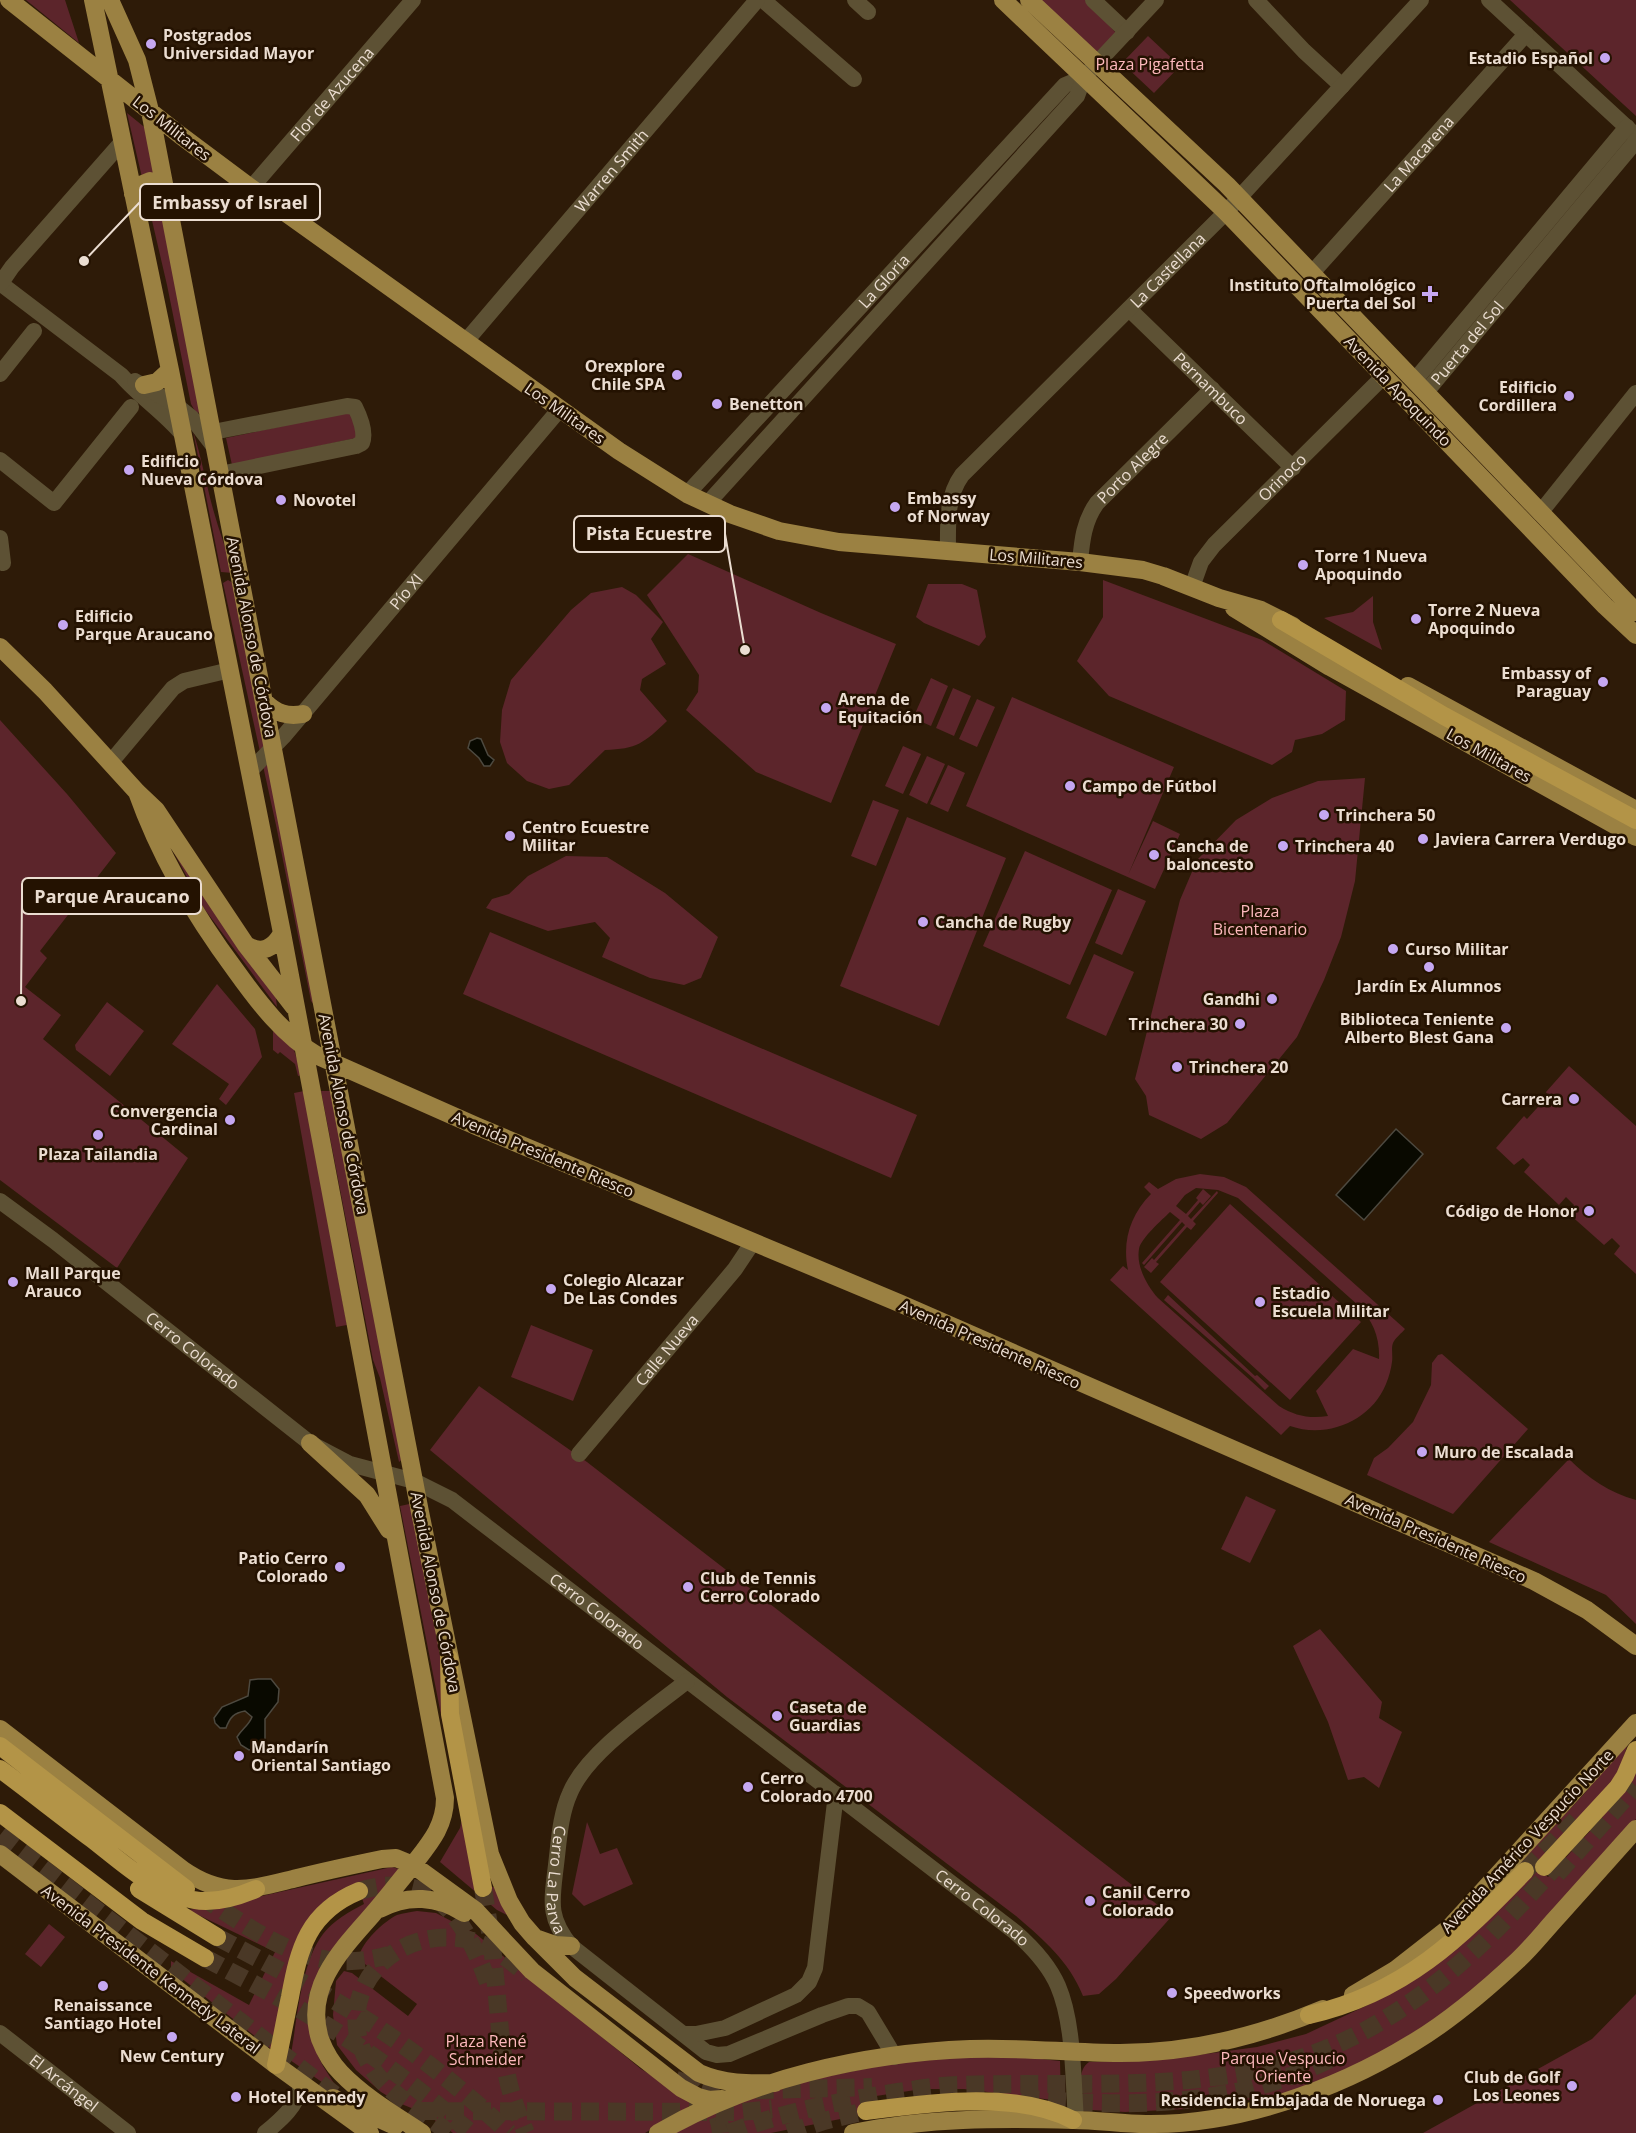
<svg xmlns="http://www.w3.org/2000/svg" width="1636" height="2133" viewBox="0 0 1636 2133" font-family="'Open Sans',sans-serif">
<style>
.green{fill:#5c252b;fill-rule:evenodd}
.water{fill:#090900;stroke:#4d493f;stroke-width:1.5}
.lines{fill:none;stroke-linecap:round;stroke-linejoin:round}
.major-tunnel{stroke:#4a3826;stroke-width:18;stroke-dasharray:18 9;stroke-linecap:butt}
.highway-tunnel{stroke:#4a3826;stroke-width:18;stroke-dasharray:18 9;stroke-linecap:butt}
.minor{stroke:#5d5134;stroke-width:16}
.major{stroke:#9b8142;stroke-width:18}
.highway{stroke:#b39447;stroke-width:18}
.poi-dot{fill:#c5a7f1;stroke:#241201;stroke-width:2}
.labels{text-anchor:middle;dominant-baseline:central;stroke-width:5;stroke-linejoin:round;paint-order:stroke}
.poi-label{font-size:16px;font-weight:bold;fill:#ebddd1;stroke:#241201;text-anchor:start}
.park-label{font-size:16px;fill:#feb9bd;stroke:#241201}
.street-label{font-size:16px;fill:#ebddd1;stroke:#241201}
.leader{fill:none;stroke:#ebddd1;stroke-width:2}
.callout-dot{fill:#ebddd1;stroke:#241201;stroke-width:2}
.callout{fill:#241201;stroke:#ebddd1;stroke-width:2}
.callout-label{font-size:18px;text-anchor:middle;font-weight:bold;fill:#ebddd1}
</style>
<rect width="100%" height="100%" fill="#2e1b08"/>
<path class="green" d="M26,0H65L79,43Z
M1036,0H1086L1116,33L1099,52H1092Z
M1510,0H1636V116Z
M1148,36L1180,66L1154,93L1122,63Z
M127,113L148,130L205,412L196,413L191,404L167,285Z
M354,411L365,436L232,465L226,438Z
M193,431C201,456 206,483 213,509C219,531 227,551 233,573L221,572Z
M688,554L821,613L896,644L831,803L756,772L686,710L698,692L699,675L647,595Z
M228,580L233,583L315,1006L311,1001L276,825L223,583Z
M1103,580L1262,640L1346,691L1345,720L1322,734L1295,740L1292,752L1272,765L1109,696L1077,661L1103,617Z
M928,584H962L977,590L986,637L979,646L924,623L916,617Z
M622,587L636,595L663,622L651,639L666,664L642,679L640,690L667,721C644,743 637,749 605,750L569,785L549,789L527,781L507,763L500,742L502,710L511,680L571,610L591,593Z
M1373,596V622L1382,650L1324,618L1353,612Z
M931,678L948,686L931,726L913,718Z
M953,688L971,696L954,736L936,728Z
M1012,697L1174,767L1128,875L1153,821L1180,834L1155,889L966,806Z
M977,699L995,707L977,747L959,739Z
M0,720L67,794L116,853L40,951L47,958L25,987L61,1015L43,1039L188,1158L117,1268L0,1180Z
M903,746L921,754L903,794L885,786Z
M927,756L945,764L927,804L909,795Z
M948,765L965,773L948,812L930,804Z
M1365,778L1355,881L1341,937L1324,980L1297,1037L1227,1123L1201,1139L1149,1115L1146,1096L1135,1079L1180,900L1197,860L1236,820L1272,798L1318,781Z
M873,800L899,810L876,866L851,856Z
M907,817L1006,858L939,1026L840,986Z
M172,849L275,990L277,1007L203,907Z
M1025,851L1112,890L1070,985L983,946Z
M566,856L607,857L665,893L718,937L701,978L684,985L650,978L602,957L610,938L595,922L548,931L486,908L492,899L509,894L528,876Z
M1118,889L1146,901L1122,955L1095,943Z
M490,932L917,1115L891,1178L463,994Z
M1094,954L1134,972L1106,1036L1066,1018Z
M217,984L255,1029L262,1057L226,1105L219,1099L229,1084L172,1044Z
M107,1002L144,1031L110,1076L76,1050L75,1045Z
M275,1029L294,1050L302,1075L298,1076L295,1064L280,1052L278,1054L273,1050V1032Z
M1569,1066L1636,1126V1274L1614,1254L1620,1246L1612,1238L1604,1245L1568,1213L1574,1205L1566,1197L1559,1205L1524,1172L1530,1165L1523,1158L1514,1165L1496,1148L1524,1116L1527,1119L1548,1096L1546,1092Z
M304,1091L347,1325L336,1327L294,1093Z
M321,1091H333L405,1457L399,1462L380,1378L373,1360Z
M1200,1174L1224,1177L1246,1187L1405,1329C1402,1333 1395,1338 1393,1343C1391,1348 1393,1356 1392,1362C1391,1369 1389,1377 1386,1384C1371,1421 1327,1439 1290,1426L1281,1435L1110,1280L1123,1266L1128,1270C1122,1242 1130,1215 1151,1194L1144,1187L1149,1182L1158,1189L1176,1179ZM1196,1188L1218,1190L1238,1198L1359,1306C1373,1321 1380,1338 1379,1359L1353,1349L1316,1391L1328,1416C1310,1419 1295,1416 1279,1406L1158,1298C1147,1286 1136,1266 1139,1249C1141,1238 1162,1220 1170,1212L1180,1220L1142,1263L1144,1265L1182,1222L1185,1225L1154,1260L1152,1258L1144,1267L1151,1273L1159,1264L1156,1262L1187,1227L1191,1230L1196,1224L1193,1221L1218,1193L1217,1191L1191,1219L1188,1216L1200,1202L1203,1205L1211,1196L1203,1189L1196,1198L1198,1200L1186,1214L1176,1206L1185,1195Z
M1230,1204L1361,1322L1290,1400L1160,1282Z
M1168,1295L1255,1376L1257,1375L1269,1386L1265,1390L1253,1378L1164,1300Z
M531,1325L593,1350L573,1401L511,1377Z
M1442,1354L1528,1429L1453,1514L1367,1475L1374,1458L1388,1448L1413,1422L1431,1385L1432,1363L1438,1355Z
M479,1386L587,1462L1172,1916L1116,1979L1099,1994L1083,1996C1069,1961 1044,1940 1016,1916L727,1697L430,1450Z
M1569,1459C1588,1478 1610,1493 1636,1500V1624L1606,1595L1489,1542Z
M1246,1496L1276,1510L1250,1563L1221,1549Z
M414,1503L445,1661L444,1730L400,1506Z
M1320,1629L1382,1702L1379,1718L1402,1732L1379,1788L1364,1777L1348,1780L1328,1722L1293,1646Z
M1628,1742C1617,1794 1572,1831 1538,1869L1548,1877L1601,1819L1636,1767V1819L1509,1959L1447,2011L1371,2060L1290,2093L1215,2105L1186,2109L1125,2112L1092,2110L1086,2105C1083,2091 1075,2072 1089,2062L1157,2060L1213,2053L1257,2047L1306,2034L1370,2004L1402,1986L1529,1874L1519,1863L1584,1794Z
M463,1814L479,1889L494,1887L507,1915L497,1910L440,1862L460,1828Z
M587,1822L600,1854L617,1848L633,1884L584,1906L572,1894Z
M392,1867L405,1871L319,1974L317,2054L323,2066L342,2096L290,2060C297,2023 300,1964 323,1934C334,1920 349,1912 364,1904L358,1886L324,1905L275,2052L171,1970V1961L249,2005L275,1952L188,1910L226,1904Z
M417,1911L436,1913L476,1934L641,2069L696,2102L645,2133H453L426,2114L399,2103L381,2092L356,2070L337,2045L333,2015L336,1981L344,1971L352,1973L408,2016L417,2004L361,1961L359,1957C361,1943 384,1921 397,1915C403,1913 411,1912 417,1911Z
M49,1924L65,1937L41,1967L25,1954Z
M1636,1994V2133H1423L1592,2039Z
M929,2056L1023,2057L1060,2061L1061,2101L964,2089H922L863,2098L865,2114L771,2133H664L768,2088Z"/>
<path class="water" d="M477,738L481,739L488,755L494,760L490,766H484L479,758L468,748L470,741Z
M1396,1129L1423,1154L1364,1220L1336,1195Z
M258,1679H271L279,1689L278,1702L265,1719V1739L258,1748L249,1750L241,1745L237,1737C242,1729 249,1725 252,1717L245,1711C234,1713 230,1717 226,1728H220L215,1723L214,1718L222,1707L248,1696L250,1680Z"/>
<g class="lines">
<path class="major-tunnel" d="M684,2075C703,2090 719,2108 721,2133"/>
<path class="highway-tunnel" d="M0,1835L384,2133
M1525,1871L1580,1816
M1557,1874L1636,1786
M483,1888C487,1914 492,1940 494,1966C501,2029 499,2073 526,2133
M359,1891C438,1867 467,1924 490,1988
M201,1896C262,1936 313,1977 389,1955
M217,1937C259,1959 301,1981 342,2005C402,2041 458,2085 509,2133
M205,1958C258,1986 312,2014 361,2048C399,2074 436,2103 471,2133
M676,2080L703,2088L726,2091L872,2087
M1021,2098C1130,2108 1234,2108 1334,2057
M419,2111L742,2112L772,2109
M449,2133C423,2112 387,2094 370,2065C328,1997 390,1926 464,1939C489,1943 508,1959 527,1974
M729,2133C783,2112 840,2101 898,2092C919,2089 940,2085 962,2085C1089,2080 1222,2097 1342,2042C1431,2001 1498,1931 1562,1859
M788,2133L824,2121L866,2111"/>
<g class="minor">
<path d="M763,0L854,79"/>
<path d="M855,0L868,12"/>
<path d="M1093,0L1127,32"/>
<path d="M1256,0L1304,51L1342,86"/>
<path d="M1489,0L1635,135"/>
<path id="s1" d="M251,188L413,0"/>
<path id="s2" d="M1312,273L1526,34"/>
<path d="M0,283L121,375C140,397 165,413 183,435"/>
<path d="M1,283L12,267L122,142"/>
<path id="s3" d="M1129,309L1293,468"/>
<path id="s4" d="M466,341L757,0"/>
<path d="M0,374L34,331"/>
<path d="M1415,380L1627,127"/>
<path d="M135,381L177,406L192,418L215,448"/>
<path id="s5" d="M1426,392L1636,141"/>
<path d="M213,432L347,406L355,407C360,417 366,433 362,443L356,446L220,474"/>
<path d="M0,460L54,503L131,407"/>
<path id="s6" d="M687,494L1065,85L1084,77L1156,0"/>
<path d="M707,504L1077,96L1084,77"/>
<path d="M1540,513L1636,393"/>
<path d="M0,538L3,563"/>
<path id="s7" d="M948,551C948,524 946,497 962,475L1226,212L1421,0"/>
<path id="s8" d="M1080,562C1082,540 1084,521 1097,503L1212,389"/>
<path id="s9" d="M1192,587L1201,562L1214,545L1384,376"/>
<path d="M111,762L173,688L184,681L230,670"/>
<path id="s10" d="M250,771L283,737L559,410"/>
<path id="s11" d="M0,1201L53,1240L310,1443L350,1464L414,1481L452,1500L1015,1932C1032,1947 1049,1965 1058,1986C1074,2023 1073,2080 1076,2120"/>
<path id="s12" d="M579,1454L735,1269L753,1242"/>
<path id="s13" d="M687,1681C652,1709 587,1752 570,1793C560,1815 559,1841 556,1865C552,1900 547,1917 571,1946L706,2052L717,2055L729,2054L822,2015L848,2006H858L868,2012L895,2057"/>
<path id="s14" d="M0,2033L128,2133"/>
<path d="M684,2034H696L725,2028L796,1995L809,1982L815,1968L836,1794"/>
<path d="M265,2133C283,2118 296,2107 302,2084"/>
</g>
<path class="major" d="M9,0L180,135L251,188L619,451L687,494L730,514L779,531L839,542L1080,562L1143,570L1163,576L1219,598L1261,610L1293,626
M93,0L170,370L282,933L445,1798C445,1827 429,1844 412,1866C399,1882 386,1899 372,1915C341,1950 304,1988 320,2039C325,2052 332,2064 341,2073C364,2097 395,2115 422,2133
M110,0L137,60L150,111L420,1512L490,1854L509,1901L522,1923L535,1938L575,1978L699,2073C724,2084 748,2084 775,2083
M1003,0L1226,212L1605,606L1636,635
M1029,0L1227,185L1636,612
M133,194L138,186L150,181L159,184L165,193
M144,385L157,382L170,370
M1234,608L1330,667L1636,837
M0,647L45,691L137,792L156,810L246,945L294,1007
M1408,686L1636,810
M265,702C276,713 287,717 303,714
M137,792C160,857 195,916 236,971C259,1003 284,1036 318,1056L476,1126L899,1303L1534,1581L1587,1610L1636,1646
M246,945C262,955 274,948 282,933
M310,1443L367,1495L389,1530
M0,1729L183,1870C225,1899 251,1889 297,1878C325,1871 353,1865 382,1859L396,1858L413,1865L475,1910L532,1971L681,2088L698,2097L709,2100L722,2099
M0,1854L276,2065L370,2133
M380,1909C407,1894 438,1896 464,1913
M538,1939L555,1945L571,1946
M1353,1995L1395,1970L1450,1927L1636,1723
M333,2098L395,2126
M658,2133C751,2079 863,2053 970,2049C1020,2047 1070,2053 1120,2053C1189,2053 1259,2036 1323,2009
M853,2133C924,2118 1001,2118 1073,2120C1098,2120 1122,2124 1146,2124C1237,2125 1334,2091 1411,2044C1450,2021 1485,1991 1518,1960C1533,1946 1546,1929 1560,1914C1586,1885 1611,1857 1636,1829"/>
<path class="highway" d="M1281,620L1444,716L1636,820
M449,1658L450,1714L483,1888
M0,1746L186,1889
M0,1769C31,1792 61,1816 92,1839C123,1863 154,1893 194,1900C215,1904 237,1897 256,1889
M0,1813L142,1921L205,1958
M1544,1867L1618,1787L1625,1776L1636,1750
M139,1889L217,1937
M1309,2015C1405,1993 1459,1939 1525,1871
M276,2065C281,2043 285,2020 290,1997C299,1948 308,1912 359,1891
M866,2111C928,2103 1016,2090 1073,2120"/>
</g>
<g class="poi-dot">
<circle cx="151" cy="44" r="6"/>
<circle cx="1605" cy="58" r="6"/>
<path d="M1427 285h6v6h6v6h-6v6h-6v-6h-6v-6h6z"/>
<circle cx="677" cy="375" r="6"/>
<circle cx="1569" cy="396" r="6"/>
<circle cx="717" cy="404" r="6"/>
<circle cx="129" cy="470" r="6"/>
<circle cx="281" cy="500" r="6"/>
<circle cx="895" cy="507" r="6"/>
<circle cx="1303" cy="565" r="6"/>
<circle cx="1416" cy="619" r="6"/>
<circle cx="63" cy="625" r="6"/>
<circle cx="1603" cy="682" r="6"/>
<circle cx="826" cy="708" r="6"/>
<circle cx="1070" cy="786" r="6"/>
<circle cx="1324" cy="815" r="6"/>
<circle cx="510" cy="836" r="6"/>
<circle cx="1423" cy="839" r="6"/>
<circle cx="1283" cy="846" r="6"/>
<circle cx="1154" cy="855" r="6"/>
<circle cx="923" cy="922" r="6"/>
<circle cx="1393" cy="949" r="6"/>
<circle cx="1429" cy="967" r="6"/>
<circle cx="1272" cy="999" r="6"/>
<circle cx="1240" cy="1024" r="6"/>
<circle cx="1506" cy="1028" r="6"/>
<circle cx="1177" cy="1067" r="6"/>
<circle cx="1574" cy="1099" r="6"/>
<circle cx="230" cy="1120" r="6"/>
<circle cx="98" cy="1135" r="6"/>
<circle cx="1589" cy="1211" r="6"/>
<circle cx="13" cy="1282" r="6"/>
<circle cx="551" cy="1289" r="6"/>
<circle cx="1260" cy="1302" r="6"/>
<circle cx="1422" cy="1452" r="6"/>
<circle cx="340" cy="1567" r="6"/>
<circle cx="688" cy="1587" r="6"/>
<circle cx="777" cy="1716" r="6"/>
<circle cx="239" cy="1756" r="6"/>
<circle cx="748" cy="1787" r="6"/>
<circle cx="1090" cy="1901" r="6"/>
<circle cx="103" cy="1986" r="6"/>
<circle cx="1172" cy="1993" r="6"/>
<circle cx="172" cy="2037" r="6"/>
<circle cx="1572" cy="2086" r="6"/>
<circle cx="236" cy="2097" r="6"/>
<circle cx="1438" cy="2100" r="6"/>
</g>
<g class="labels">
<g class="poi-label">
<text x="163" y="35">Postgrados<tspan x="163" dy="18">Universidad Mayor</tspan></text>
<text x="1593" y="58" text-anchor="end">Estadio Español</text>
<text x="1416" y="285" text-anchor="end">Instituto Oftalmológico<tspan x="1416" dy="18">Puerta del Sol</tspan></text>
<text x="665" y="366" text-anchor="end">Orexplore<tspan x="665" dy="18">Chile SPA</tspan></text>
<text x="1557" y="387" text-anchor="end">Edificio<tspan x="1557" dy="18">Cordillera</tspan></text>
<text x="729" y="404">Benetton</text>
<text x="141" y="461">Edificio<tspan x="141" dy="18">Nueva Córdova</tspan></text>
<text x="907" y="498">Embassy<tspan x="907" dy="18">of Norway</tspan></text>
<text x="293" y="500">Novotel</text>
<text x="1315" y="556">Torre 1 Nueva<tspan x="1315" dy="18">Apoquindo</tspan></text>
<text x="1428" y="610">Torre 2 Nueva<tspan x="1428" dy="18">Apoquindo</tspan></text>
<text x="75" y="616">Edificio<tspan x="75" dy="18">Parque Araucano</tspan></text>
<text x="1591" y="673" text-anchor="end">Embassy of<tspan x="1591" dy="18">Paraguay</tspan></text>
<text x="838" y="699">Arena de<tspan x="838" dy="18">Equitación</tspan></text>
<text x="1082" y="786">Campo de Fútbol</text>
<text x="1336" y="815">Trinchera 50</text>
<text x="522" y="827">Centro Ecuestre<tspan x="522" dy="18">Militar</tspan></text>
<text x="1435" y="839">Javiera Carrera Verdugo</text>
<text x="1166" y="846">Cancha de<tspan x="1166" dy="18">baloncesto</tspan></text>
<text x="1295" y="846">Trinchera 40</text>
<text x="935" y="922">Cancha de Rugby</text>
<text x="1405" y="949">Curso Militar</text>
<text x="1429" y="986" text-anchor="middle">Jardín Ex Alumnos</text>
<text x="1260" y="999" text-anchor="end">Gandhi</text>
<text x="1494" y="1019" text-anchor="end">Biblioteca Teniente<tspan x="1494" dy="18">Alberto Blest Gana</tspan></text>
<text x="1228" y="1024" text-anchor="end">Trinchera 30</text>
<text x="1189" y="1067">Trinchera 20</text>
<text x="1562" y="1099" text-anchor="end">Carrera</text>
<text x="218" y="1111" text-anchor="end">Convergencia<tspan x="218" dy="18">Cardinal</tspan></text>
<text x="98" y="1154" text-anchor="middle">Plaza Tailandia</text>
<text x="1577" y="1211" text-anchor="end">Código de Honor</text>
<text x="25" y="1273">Mall Parque<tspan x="25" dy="18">Arauco</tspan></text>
<text x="563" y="1280">Colegio Alcazar<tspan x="563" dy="18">De Las Condes</tspan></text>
<text x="1272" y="1293">Estadio<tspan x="1272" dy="18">Escuela Militar</tspan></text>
<text x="1434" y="1452">Muro de Escalada</text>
<text x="328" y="1558" text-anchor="end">Patio Cerro<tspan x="328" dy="18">Colorado</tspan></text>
<text x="700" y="1578">Club de Tennis<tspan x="700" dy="18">Cerro Colorado</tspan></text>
<text x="789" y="1707">Caseta de<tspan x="789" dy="18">Guardias</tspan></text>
<text x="251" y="1747">Mandarín<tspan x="251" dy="18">Oriental Santiago</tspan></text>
<text x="760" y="1778">Cerro<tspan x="760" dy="18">Colorado 4700</tspan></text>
<text x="1102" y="1892">Canil Cerro<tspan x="1102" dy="18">Colorado</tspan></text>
<text x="1184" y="1993">Speedworks</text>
<text x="103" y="2005" text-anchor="middle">Renaissance<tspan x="103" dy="18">Santiago Hotel</tspan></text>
<text x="172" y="2056" text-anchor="middle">New Century</text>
<text x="1560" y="2077" text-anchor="end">Club de Golf<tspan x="1560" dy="18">Los Leones</tspan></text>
<text x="248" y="2097">Hotel Kennedy</text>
<text x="1426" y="2100" text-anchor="end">Residencia Embajada de Noruega</text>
</g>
<g class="park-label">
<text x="1150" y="64">Plaza Pigafetta</text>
<text x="1260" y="911">Plaza<tspan x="1260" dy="18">Bicentenario</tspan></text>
<text x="486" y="2041">Plaza René<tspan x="486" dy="18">Schneider</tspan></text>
<text x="1283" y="2058">Parque Vespucio<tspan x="1283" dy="18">Oriente</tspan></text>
</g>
<g class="street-label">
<text stroke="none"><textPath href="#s1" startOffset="124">Flor de Azucena</textPath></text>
<text transform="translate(172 128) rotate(38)">Los Militares</text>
<text stroke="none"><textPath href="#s2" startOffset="160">La Macarena</textPath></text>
<text stroke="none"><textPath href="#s4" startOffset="224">Warren Smith</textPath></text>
<text stroke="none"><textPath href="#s7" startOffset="369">La Castellana</textPath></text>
<text stroke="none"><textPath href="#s6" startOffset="290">La Gloria</textPath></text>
<text stroke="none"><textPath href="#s5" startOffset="64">Puerta del Sol</textPath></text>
<text stroke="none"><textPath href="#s3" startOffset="114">Pernambuco</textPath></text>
<text transform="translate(1398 391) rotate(46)">Avenida Apoquindo</text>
<text transform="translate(565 413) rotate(35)">Los Militares</text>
<text stroke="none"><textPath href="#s8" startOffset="112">Porto Alegre</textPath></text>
<text stroke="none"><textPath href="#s9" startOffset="144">Orinoco</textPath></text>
<text transform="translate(1036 558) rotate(5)">Los Militares</text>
<text stroke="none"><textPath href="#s10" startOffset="238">Pío XI</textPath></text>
<text transform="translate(252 637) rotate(79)">Avenida Alonso de Córdova</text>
<text transform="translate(1489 755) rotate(29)">Los Militares</text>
<text transform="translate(344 1114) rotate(79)">Avenida Alonso de Córdova</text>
<text transform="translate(543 1154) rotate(23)">Avenida Presidente Riesco</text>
<text transform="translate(990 1344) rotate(24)">Avenida Presidente Riesco</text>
<text stroke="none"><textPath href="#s12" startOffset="136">Calle Nueva</textPath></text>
<text stroke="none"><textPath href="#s11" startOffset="244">Cerro Colorado</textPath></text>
<text transform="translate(1436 1538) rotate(24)">Avenida Presidente Riesco</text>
<text transform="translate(436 1592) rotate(79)">Avenida Alonso de Córdova</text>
<text stroke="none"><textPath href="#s11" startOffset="730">Cerro Colorado</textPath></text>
<text transform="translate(1527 1841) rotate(-47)">Avenida Américo Vespucio Norte</text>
<text stroke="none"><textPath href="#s13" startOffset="252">Cerro La Parva</textPath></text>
<text stroke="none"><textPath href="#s11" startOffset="1216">Cerro Colorado</textPath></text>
<text transform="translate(151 1969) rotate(37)">Avenida Presidente Kennedy Lateral</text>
<text stroke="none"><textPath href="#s14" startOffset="81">El Arcángel</textPath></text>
</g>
</g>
<path class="leader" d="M84 261L140 202M745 650L725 534M21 1001L22 896"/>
<g class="callout-dot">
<circle cx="84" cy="261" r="6"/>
<circle cx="745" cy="650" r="6"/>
<circle cx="21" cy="1001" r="6"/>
</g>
<g class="callout">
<rect x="140" y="184" width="180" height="36" rx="6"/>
<rect x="574" y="516" width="151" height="36" rx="6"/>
<rect x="22" y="878" width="179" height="36" rx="6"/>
</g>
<g class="callout-label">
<text x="230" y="209">Embassy of Israel</text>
<text x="649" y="540">Pista Ecuestre</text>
<text x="112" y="903">Parque Araucano</text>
</g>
</svg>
